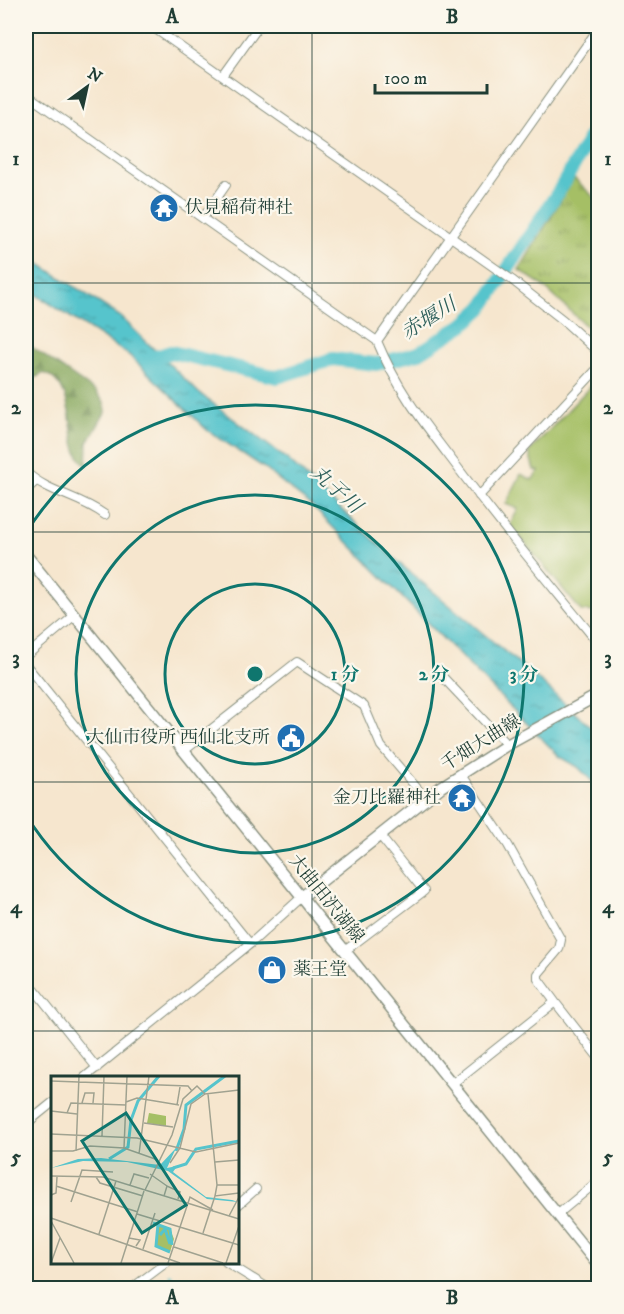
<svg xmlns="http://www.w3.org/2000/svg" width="624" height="1314" viewBox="0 0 624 1314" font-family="'IM FELL DW Pica','Noto Serif JP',serif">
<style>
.grass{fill:url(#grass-tufts);stroke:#627e4c;stroke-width:1.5}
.forest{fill:url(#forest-firs);stroke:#527247;stroke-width:1.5}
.garden{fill:#a5bf65;stroke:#627e4c;stroke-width:1.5}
.water{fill:url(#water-ripples);stroke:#3a8080;stroke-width:1.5}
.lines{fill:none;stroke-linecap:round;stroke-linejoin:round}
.stream{stroke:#56c4cc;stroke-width:2}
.river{stroke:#56c4cc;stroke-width:14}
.minor-casing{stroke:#8a9281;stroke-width:10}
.major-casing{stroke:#8a9281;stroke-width:13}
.minor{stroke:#fff;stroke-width:8}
.major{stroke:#fff;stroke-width:10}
.grid{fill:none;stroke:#1f3d34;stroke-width:1.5;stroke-opacity:0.55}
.ring{fill:none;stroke:#0f766e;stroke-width:3}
.labels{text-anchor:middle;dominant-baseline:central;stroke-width:4.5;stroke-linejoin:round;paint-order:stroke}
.poi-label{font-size:18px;fill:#1f3d34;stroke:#fbf7ec;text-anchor:start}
.street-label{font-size:18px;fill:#1f3d34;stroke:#fbf7ec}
.water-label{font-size:20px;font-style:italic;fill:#2d5f5a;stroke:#fbf7ec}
.inset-river{fill:none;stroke:#56c4cc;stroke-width:3}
.inset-road{fill:none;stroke:#a0a290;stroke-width:1.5}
.view{fill:#0f766e;fill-opacity:0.15;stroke:#0f766e;stroke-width:3}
.inset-edge{fill:none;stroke:#1f3d34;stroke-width:3}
.centre{fill:#0f766e;stroke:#fbf7ec;stroke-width:3}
.ring-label{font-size:18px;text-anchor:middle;font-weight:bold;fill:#0f766e;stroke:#fbf7ec;stroke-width:4.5;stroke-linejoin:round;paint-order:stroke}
.neatline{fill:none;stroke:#1f3d34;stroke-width:2}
.grid-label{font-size:20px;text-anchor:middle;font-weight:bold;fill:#1f3d34}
</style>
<defs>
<pattern id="grass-tufts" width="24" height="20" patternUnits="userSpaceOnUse" patternTransform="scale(1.5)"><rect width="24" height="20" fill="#a5bf65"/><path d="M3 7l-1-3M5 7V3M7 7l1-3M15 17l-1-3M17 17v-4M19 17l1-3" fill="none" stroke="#869c54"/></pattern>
<pattern id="forest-firs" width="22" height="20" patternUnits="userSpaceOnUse" patternTransform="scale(1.5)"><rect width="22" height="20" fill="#84a65a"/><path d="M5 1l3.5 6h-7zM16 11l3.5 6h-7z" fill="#6b884b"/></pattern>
<pattern id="water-ripples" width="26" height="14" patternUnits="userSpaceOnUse" patternTransform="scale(1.5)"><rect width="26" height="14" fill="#56c4cc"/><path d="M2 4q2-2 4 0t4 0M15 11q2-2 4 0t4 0" fill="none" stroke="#47a0a6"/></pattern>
</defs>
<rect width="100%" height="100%" fill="#fbf7ec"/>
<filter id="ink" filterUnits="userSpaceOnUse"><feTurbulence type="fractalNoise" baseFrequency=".0167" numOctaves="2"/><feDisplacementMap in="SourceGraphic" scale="12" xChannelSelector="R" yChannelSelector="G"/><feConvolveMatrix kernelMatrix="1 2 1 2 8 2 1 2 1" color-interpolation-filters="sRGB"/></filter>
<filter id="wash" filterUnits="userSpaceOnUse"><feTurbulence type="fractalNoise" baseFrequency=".008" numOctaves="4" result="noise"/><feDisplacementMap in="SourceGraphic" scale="24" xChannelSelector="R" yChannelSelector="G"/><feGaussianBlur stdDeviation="1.35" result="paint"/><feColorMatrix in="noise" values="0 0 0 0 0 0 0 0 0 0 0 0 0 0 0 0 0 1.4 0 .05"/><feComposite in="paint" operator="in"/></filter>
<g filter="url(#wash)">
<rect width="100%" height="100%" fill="#f6e6ce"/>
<path class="grass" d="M574,178L598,201V337L542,285L519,270Z"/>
<path class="forest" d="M26,343L96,392L104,402L106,411L88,443L87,465C62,451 82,387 44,373L26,382Z"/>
<path class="garden" d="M598,378V612L581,611L510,525L518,509L506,504L521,474L532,480L539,471L534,470L529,452Z"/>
<path class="water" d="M26,255L121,317L199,393L288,460L399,563L540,681L598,734V787L578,767L559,756L312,506L263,467L207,430L129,355L26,288Z"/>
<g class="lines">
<path class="stream" d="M169,1274L181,1288"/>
<path class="river" d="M150,359L171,352L277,377L333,359L376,364L419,353L463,325L482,308L559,191L598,123"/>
</g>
</g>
<g filter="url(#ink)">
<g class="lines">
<g class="minor-casing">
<path id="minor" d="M151,26L512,280L563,320L598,352
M223,76L259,26
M26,94L377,341C398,391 423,422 455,464C501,526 550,584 598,643
M203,218L226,185
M377,341L598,29
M26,472C48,493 80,496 105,515
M26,490L35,482
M479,496L598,368
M26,656L75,615
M26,665L250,944
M438,672L507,745
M185,750L297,662L364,706L381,746L427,800
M461,775L508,845L561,940L559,949L538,974V979L555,1002
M346,950L424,891L381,837
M26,979L97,1068
M85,1077L250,944L303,896
M453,1083L555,1002L598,1057
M26,1124L52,1103
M237,1206L256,1189
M558,1214L598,1181
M226,1262L268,1288
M132,1288L167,1262"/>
</g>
<g class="major-casing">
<path id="major" d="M26,555L598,1265
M303,896L441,787L507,745L598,695"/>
</g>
<use href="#minor" class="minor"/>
<use href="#major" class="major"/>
</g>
</g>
<path class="grid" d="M312,26V1288M26,283H598M26,532H598M26,782H598M26,1031H598"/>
<g class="ring">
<circle cx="255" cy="674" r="90"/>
<circle cx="255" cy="674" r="179"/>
<path d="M26 533A269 269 0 1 1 26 815"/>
</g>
<defs>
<g id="temple-disc" transform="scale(1.5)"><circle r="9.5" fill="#1f6fb2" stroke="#fbf7ec"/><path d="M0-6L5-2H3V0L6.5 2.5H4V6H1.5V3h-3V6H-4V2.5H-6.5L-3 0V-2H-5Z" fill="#fff"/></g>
<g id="civic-disc" transform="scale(1.5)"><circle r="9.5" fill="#1f6fb2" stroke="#fbf7ec"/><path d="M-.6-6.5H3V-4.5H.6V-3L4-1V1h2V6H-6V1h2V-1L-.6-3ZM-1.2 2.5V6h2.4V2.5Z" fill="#fff"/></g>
<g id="shop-disc" transform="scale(1.5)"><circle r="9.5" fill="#1f6fb2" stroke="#fbf7ec"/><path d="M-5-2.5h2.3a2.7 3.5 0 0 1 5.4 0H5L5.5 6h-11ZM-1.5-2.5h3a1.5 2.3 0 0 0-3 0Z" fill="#fff"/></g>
</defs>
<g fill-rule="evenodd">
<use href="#temple-disc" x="164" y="208"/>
<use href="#civic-disc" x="291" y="738"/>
<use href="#temple-disc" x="462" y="798"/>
<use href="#shop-disc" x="272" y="970"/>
</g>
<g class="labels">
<g class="poi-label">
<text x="185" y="208">伏見稲荷神社</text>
<text x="270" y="738" text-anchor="end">大仙市役所 西仙北支所</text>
<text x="441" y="798" text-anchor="end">金刀比羅神社</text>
<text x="293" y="970">薬王堂</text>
</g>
<g class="street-label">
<text transform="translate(481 743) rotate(-32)">千畑大曲線</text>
<text transform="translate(326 899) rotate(51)">大曲田沢湖線</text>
</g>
<g class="water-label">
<text transform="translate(429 319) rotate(-32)">赤堰川</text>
<text transform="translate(336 490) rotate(42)">丸子川</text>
</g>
</g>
<g transform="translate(51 1076)">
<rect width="188" height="188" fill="#f6e6ce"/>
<path d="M98,37L115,40V50L96,47ZM107,148L119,153L123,163L119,176L105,170Z" fill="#a5bf65"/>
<path d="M125,72L116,92L126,90L122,96L155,121L181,124L187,126L156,123L117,95L76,86L32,85L0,92L27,83L50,82L109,89Z" fill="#56c4cc"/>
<path class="inset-river" d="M125,75L133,53L135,29L174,0M58,83L77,71L80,44L87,25L108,0M122,92L135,88L145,73L188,65M102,147L119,153L121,169M107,148L105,170L119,176M109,159L114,153L119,168"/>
<path class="inset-road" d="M0,5L137,10L141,15M157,18L166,109M75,26L86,22L128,29M31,27L34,17H43L42,27M126,29L129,11M0,35L26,38M16,37L20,27L75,29M93,47L122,51M0,58L86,62L145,76L188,67M51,60L53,0M0,71V75H22L39,70L73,72L107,84M73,72L76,0M25,75L28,0M88,78L98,0M164,86L188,84M119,87L129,72L140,28L154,18M99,98L116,110M0,100L52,101L188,143M29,100L31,94L62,96M45,101L49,107L92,120M79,109L83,98L98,102M188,109H166L164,120L188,117M5,110L87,136M94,114L121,59L132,23L146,10L154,18L188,14M0,119L5,117L6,101M113,120L116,110L129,116L127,123M20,126L29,100M86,138L188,169M178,140L188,121M0,142L129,187M0,145L23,187M152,157L164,120M48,158L65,105M78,162L89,164L85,170M123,171L172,187M92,173L104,137M0,187L9,162M70,187L93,115M117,187L139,121L162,134M175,187L188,150"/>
<path class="view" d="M75,37L135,129L91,157L31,65Z"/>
<rect width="188" height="188" class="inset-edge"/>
</g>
<circle cx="255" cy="674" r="9" class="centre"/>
<g class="ring-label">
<text x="345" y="680">1 分</text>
<text x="434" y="680">2 分</text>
<text x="524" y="680">3 分</text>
</g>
<rect width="624" height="1314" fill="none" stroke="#fbf7ec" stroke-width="66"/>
<g transform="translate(87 87) rotate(33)" stroke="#fbf7ec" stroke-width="4.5" paint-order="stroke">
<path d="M0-4.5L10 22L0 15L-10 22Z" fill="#1f3d34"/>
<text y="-9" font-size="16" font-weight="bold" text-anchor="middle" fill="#1f3d34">N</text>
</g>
<path d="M375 84v9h112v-9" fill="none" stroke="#1f3d34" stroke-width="3"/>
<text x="384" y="84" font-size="18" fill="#1f3d34" stroke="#fbf7ec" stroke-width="4.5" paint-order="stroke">100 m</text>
<rect x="33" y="33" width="558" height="1248" class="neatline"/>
<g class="grid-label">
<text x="172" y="23">A</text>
<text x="452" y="23">B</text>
<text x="16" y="165">1</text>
<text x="608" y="165">1</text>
<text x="16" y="414">2</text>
<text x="608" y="414">2</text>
<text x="16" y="664">3</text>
<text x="608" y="664">3</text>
<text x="16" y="913">4</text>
<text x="608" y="913">4</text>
<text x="16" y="1163">5</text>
<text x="608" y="1163">5</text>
<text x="172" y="1304">A</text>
<text x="452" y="1304">B</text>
</g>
</svg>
